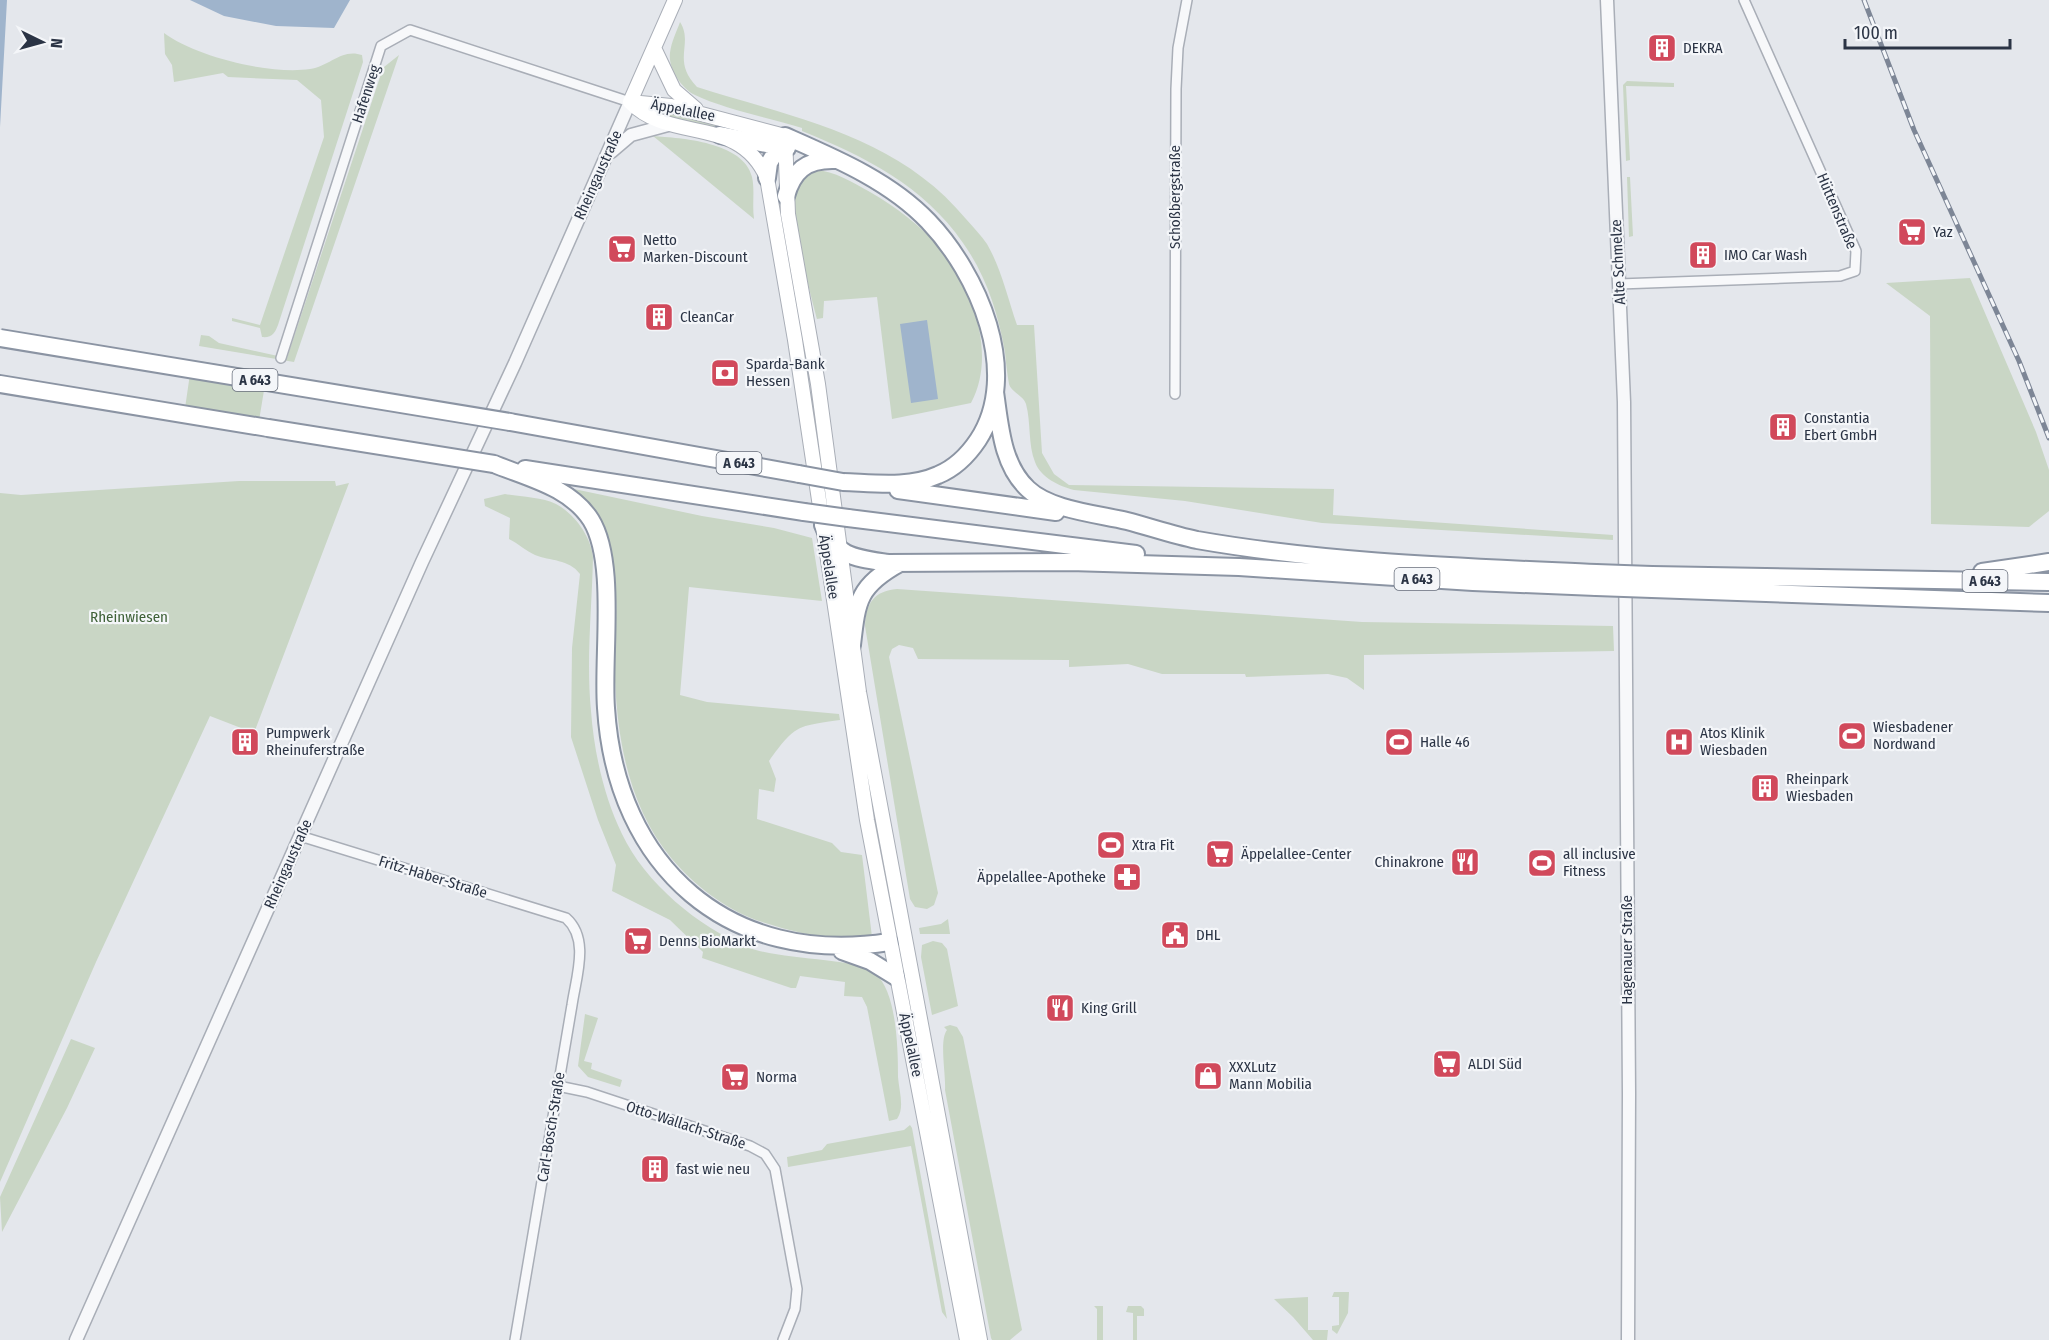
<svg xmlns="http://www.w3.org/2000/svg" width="2049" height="1340" viewBox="0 0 2049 1340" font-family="'Fira Sans Condensed',sans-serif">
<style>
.green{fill:#c9d6c5}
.water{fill:#9fb4cc}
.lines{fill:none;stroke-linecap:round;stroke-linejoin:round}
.minor-casing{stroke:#a9aeb7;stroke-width:12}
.tertiary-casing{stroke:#a9aeb7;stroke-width:15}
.secondary-casing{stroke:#a9aeb7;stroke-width:16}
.motorway-casing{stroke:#8b94a3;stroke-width:20}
.minor{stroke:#f7f8fa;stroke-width:9}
.tertiary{stroke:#f7f8fa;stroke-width:12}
.secondary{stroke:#fff;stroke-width:14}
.motorway{stroke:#fff;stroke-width:16}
.rail-casing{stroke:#7d8696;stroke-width:5}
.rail{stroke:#f4f6f9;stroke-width:3;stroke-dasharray:9;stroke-linecap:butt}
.motorway-bridge-casing{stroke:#8b94a3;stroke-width:20;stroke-linecap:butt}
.motorway-bridge{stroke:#fff;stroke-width:16}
.labels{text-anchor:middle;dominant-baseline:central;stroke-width:4.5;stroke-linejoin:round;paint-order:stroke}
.shield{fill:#f4f6f9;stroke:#676e7b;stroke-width:1.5}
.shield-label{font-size:14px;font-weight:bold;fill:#2b3445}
.poi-label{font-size:15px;fill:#2b3445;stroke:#f4f6f9;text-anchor:start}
.street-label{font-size:15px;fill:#2b3445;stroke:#f4f6f9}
.park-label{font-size:15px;fill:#3f6138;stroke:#f4f6f9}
</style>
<rect width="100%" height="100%" fill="#e4e7ec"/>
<path class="green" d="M680,22C694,44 671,60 697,87C795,118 898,136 966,219C973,227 981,235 987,244C1001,268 1008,299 1017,325H1034L1042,453L1054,474L1069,485L1334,489L1333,515L1613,535V540L1322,523L1185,501L1074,490C1059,486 1041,478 1035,462C1028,445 1031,422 1026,404C1023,395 1011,392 1009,384C1007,373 1006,363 1005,352C998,313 986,275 963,243C924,186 864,156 802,131V128C770,118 724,109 695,95C681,88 668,68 670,53C671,42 677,31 680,22Z
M164,33C196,57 271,75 310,69C330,66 342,48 362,55L363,62L278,325C275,333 272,338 262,337L260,328L232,321V318L260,325L324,137L321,100L297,80L228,77L223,73L174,82L172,65L165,54Z
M399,55L294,362L199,346L201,335L209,336L219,343L287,358L380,77L384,67Z
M1627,81L1674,83V87L1626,86L1630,160L1626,161L1623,85Z
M655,106L756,136L651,113Z
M653,136C681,138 744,142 752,177C755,190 752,204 754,219Z
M815,170C835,171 852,182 870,192C896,207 921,226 941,249C973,289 997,355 971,403L892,419L877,297L824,301L823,318L817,319C811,296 787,206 795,187C799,178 806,173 815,170Z
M1627,177H1630L1633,236L1629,237Z
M1970,278L2036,432L2049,470V511L2029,527L1931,524L1930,316L1886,283Z
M192,360L267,372L257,433L183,422Z
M239,481H335L336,486L349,483L254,733L210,716L96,962L0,1182V493L21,495Z
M574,489L702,516L774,528L812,538L822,601L689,587L680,695L707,702L839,714L840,720C797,726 795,725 769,761L776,779L774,792L759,789L757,819L832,843L841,852L862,855L872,937C838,944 789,931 756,920C724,908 694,885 672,859C630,809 618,744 615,681C613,611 631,540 574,489Z
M505,494C520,497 542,497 556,504C575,514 591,537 593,557C592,608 586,660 591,711C594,752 604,797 622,834C645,883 699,927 747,947C781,961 854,957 875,973C897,992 898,1049 898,1077C899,1091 905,1108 897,1119L889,1121L867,1007L862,997L844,996L845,982L800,976L796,988H791L702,958L703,952L670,920L612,891L616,865L598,820L571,737L572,648L580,574C569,559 550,561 535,555C526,551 519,544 509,539L510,518L485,506L484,499Z
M897,589L1362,622L1613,626L1614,651L1364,655V690L1347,678L1328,674L1246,677L1245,674H1162L1128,664L1069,667V660L918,659L913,648L899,645L892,649L889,657L938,893L934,905L927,909L915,907L910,899L865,626C866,603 874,591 897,589Z
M948,919L950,934H920L919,928L941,924Z
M933,941L942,943L947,949L958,1006L932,1015L921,957L922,945Z
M585,1014L598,1018L584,1061L592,1063L591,1069L622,1080L620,1087L588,1077L578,1066Z
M950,1025L957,1027L963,1037L1022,1330L1010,1340H992L991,1338L945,1090C946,1074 939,1040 947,1030L944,1027Z
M71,1039L95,1048L67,1108L2,1232L0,1197Z
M910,1125L912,1128L947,1319L942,1312L911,1146L788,1167L787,1157L822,1150L827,1144L904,1130Z
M1334,1292H1349L1348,1313L1337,1334L1332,1330V1326L1339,1325V1297H1332Z
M1308,1297V1330H1328L1327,1340H1313L1293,1317L1274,1299Z
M1094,1306H1103V1340H1097V1309Z
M1128,1306H1141L1144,1309V1316H1137V1340H1133V1313L1126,1312Z"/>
<path class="water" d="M0,0H7L0,127Z
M190,0H350L334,28L276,26L224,16Z
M927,320L938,399L911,403L900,324Z"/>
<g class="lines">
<g class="minor-casing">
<path id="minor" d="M1619,284L1840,276L1855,271L1856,251L1744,0
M281,358L381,46L410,30L630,102
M1175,394L1176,89L1178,48L1187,0
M300,836L566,918C590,939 576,977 572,1005L515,1340
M558,1086L587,1092L750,1146L765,1154L775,1169L797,1289L795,1309L783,1340"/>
</g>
<g class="tertiary-casing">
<path id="tertiary" d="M1607,0L1624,402L1629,1094L1628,1340
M611,152L631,135L668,125
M76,1340L422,562L515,363L630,102"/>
</g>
<g class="secondary-casing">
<path id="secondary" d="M654,48L674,90L696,109
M630,102L671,106L785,136L788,214L818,384L859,692L980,1340
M630,102C671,144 739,114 767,178L795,340L867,820L967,1340
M630,102L675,0"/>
</g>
<g class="motorway-casing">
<path id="motorway" d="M720,135L787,148
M767,178L769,163L785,136C835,158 890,181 928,221C978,273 1022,373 978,440C968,455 955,468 938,475C909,488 874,483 843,482
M786,196C793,171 806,160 832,160
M0,384L268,428
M995,392C1000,426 1002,465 1028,489C1050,510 1098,514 1127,521C1150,527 1173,535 1197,540C1329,563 1463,567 1596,573
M510,422L799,474
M494,464C528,478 570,487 591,520C617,562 602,656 606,708C616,867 729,967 889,942
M525,469L804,512
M898,490L1056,512
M848,518L1136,554
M823,525C836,557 855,558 888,563L1070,562L1239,567L1473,582L1596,587
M1982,572L2049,562
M1652,575L2049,582
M1652,589L2049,603
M852,645C857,601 858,586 900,563
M842,951L870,961L896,977"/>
</g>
<use href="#minor" class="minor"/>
<use href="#tertiary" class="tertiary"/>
<use href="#secondary" class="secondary"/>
<use href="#motorway" class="motorway"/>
<g class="rail-casing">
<path id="rail" d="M1864,0L1914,130L2019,361L2049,438"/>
</g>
<use href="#rail" class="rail"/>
<g class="motorway-bridge-casing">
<path id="motorway-bridge" d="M0,338L510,422
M268,428L494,464
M799,474L843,482
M804,512L848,518
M1596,573L1652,575
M1596,587L1652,589"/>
</g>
<use href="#motorway-bridge" class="motorway-bridge"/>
</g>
<defs>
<g id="building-square" transform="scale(1.5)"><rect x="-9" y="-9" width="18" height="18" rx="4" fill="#d1495b" stroke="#f4f6f9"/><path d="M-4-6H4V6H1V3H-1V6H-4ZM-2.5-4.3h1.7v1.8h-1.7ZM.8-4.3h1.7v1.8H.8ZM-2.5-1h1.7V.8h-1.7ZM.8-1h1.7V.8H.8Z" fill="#fff"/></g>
<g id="supermarket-square" transform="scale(1.5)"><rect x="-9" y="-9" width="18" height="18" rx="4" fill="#d1495b" stroke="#f4f6f9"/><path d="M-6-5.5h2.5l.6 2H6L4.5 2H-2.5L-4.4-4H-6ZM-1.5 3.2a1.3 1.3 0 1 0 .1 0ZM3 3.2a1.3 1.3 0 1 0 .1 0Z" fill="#fff"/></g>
<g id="bank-square" transform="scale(1.5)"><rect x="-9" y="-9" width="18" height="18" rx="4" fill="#d1495b" stroke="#f4f6f9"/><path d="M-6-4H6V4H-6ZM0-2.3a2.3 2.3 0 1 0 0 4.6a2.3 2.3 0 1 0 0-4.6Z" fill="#fff"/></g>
<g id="stadium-square" transform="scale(1.5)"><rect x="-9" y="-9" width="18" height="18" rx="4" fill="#d1495b" stroke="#f4f6f9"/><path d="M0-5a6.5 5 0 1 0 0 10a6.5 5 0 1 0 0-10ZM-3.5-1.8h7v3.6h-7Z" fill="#fff"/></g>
<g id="hospital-square" transform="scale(1.5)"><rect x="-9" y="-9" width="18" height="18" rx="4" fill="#d1495b" stroke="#f4f6f9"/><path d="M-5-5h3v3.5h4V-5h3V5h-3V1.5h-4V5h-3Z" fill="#fff"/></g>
<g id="restaurant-square" transform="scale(1.5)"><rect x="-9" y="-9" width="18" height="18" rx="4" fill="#d1495b" stroke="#f4f6f9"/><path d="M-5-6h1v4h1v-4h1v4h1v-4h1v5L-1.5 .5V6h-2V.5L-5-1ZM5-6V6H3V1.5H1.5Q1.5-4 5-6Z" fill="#fff"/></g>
<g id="pharmacy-square" transform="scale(1.5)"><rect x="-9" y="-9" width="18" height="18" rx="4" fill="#d1495b" stroke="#f4f6f9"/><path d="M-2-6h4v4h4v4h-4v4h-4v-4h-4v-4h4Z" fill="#fff"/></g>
<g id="civic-square" transform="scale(1.5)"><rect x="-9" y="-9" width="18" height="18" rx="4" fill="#d1495b" stroke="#f4f6f9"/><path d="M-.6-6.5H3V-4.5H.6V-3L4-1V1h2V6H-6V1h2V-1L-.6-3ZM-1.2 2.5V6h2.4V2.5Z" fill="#fff"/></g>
<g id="shop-square" transform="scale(1.5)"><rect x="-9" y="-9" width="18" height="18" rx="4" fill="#d1495b" stroke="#f4f6f9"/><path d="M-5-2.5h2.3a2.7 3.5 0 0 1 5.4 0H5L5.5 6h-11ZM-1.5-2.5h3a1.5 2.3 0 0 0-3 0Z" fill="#fff"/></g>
</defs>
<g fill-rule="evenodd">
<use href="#building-square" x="1662" y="48"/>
<use href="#supermarket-square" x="1912" y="232"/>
<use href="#supermarket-square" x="622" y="249"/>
<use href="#building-square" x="1703" y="255"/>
<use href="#building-square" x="659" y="317"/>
<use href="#bank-square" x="725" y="373"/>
<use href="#building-square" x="1783" y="427"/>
<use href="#stadium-square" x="1852" y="736"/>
<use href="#building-square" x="245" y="742"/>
<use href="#stadium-square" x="1399" y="742"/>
<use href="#hospital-square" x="1679" y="742"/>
<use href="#building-square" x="1765" y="788"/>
<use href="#stadium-square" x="1111" y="845"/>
<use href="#supermarket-square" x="1220" y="854"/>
<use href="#restaurant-square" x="1465" y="862"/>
<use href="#stadium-square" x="1542" y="863"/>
<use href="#pharmacy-square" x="1127" y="877"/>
<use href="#civic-square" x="1175" y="935"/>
<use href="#supermarket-square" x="638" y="941"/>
<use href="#restaurant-square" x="1060" y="1008"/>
<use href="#supermarket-square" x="1447" y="1064"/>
<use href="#shop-square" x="1208" y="1076"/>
<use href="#supermarket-square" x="735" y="1077"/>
<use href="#building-square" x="655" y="1169"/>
</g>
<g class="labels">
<g class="shield">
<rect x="232.5" y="369" width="45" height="22" rx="4.5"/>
<rect x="716.5" y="452" width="45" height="22" rx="4.5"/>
<rect x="1394.5" y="568" width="45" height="22" rx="4.5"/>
<rect x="1962.5" y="570" width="45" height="22" rx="4.5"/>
</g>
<g class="shield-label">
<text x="255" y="380">A 643</text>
<text x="739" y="463">A 643</text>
<text x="1417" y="579">A 643</text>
<text x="1985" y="581">A 643</text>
</g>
<g class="poi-label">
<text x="1683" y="48">DEKRA</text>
<text x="1933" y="232">Yaz</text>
<text x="643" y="240">Netto<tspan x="643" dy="17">Marken-Discount</tspan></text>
<text x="1724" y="255">IMO Car Wash</text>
<text x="680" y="317">CleanCar</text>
<text x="746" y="364">Sparda-Bank<tspan x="746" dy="17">Hessen</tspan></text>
<text x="1804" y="418">Constantia<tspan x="1804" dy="17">Ebert GmbH</tspan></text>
<text x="1873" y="727">Wiesbadener<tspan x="1873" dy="17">Nordwand</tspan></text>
<text x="266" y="733">Pumpwerk<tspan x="266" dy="17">Rheinuferstraße</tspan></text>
<text x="1700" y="733">Atos Klinik<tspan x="1700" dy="17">Wiesbaden</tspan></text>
<text x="1420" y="742">Halle 46</text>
<text x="1786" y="779">Rheinpark<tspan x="1786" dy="17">Wiesbaden</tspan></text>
<text x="1132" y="845">Xtra Fit</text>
<text x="1241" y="854">Äppelallee-Center</text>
<text x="1563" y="854">all inclusive<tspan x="1563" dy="17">Fitness</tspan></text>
<text x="1444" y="862" text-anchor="end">Chinakrone</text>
<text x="1106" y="877" text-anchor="end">Äppelallee-Apotheke</text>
<text x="1196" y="935">DHL</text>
<text x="659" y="941">Denns BioMarkt</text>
<text x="1081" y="1008">King Grill</text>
<text x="1468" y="1064">ALDI Süd</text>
<text x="1229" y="1067">XXXLutz<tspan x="1229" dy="17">Mann Mobilia</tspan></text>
<text x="756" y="1077">Norma</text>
<text x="676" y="1169">fast wie neu</text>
</g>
<g class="street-label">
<text transform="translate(366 94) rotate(-72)">Hafenweg</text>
<text transform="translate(683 110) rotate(11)">Äppelallee</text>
<text transform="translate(598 175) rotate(-66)">Rheingaustraße</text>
<text transform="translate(1175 197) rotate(-90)">Schoßbergstraße</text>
<text transform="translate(1837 211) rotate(67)">Hüttenstraße</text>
<text transform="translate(1618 262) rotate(-93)">Alte Schmelze</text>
<text transform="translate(829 567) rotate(81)">Äppelallee</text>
<text transform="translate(288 864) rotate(-66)">Rheingaustraße</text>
<text transform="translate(433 877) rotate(17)">Fritz-Haber-Straße</text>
<text transform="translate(1627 950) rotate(-90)">Hagenauer Straße</text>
<text transform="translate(911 1045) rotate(78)">Äppelallee</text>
<text transform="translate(686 1125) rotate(18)">Otto-Wallach-Straße</text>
<text transform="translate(551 1127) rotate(-81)">Carl-Bosch-Straße</text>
</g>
<g class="park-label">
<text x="129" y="617">Rheinwiesen</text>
</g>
</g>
<g transform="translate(42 42) rotate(95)" stroke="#f4f6f9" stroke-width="4.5" paint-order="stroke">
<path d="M0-4.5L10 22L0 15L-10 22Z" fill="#2b3445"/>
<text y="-9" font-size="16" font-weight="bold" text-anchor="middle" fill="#2b3445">N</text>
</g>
<path d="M1845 39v9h165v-9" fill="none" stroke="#2b3445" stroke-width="3"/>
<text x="1854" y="39" font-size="18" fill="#2b3445" stroke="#f4f6f9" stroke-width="4.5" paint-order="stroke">100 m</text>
</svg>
